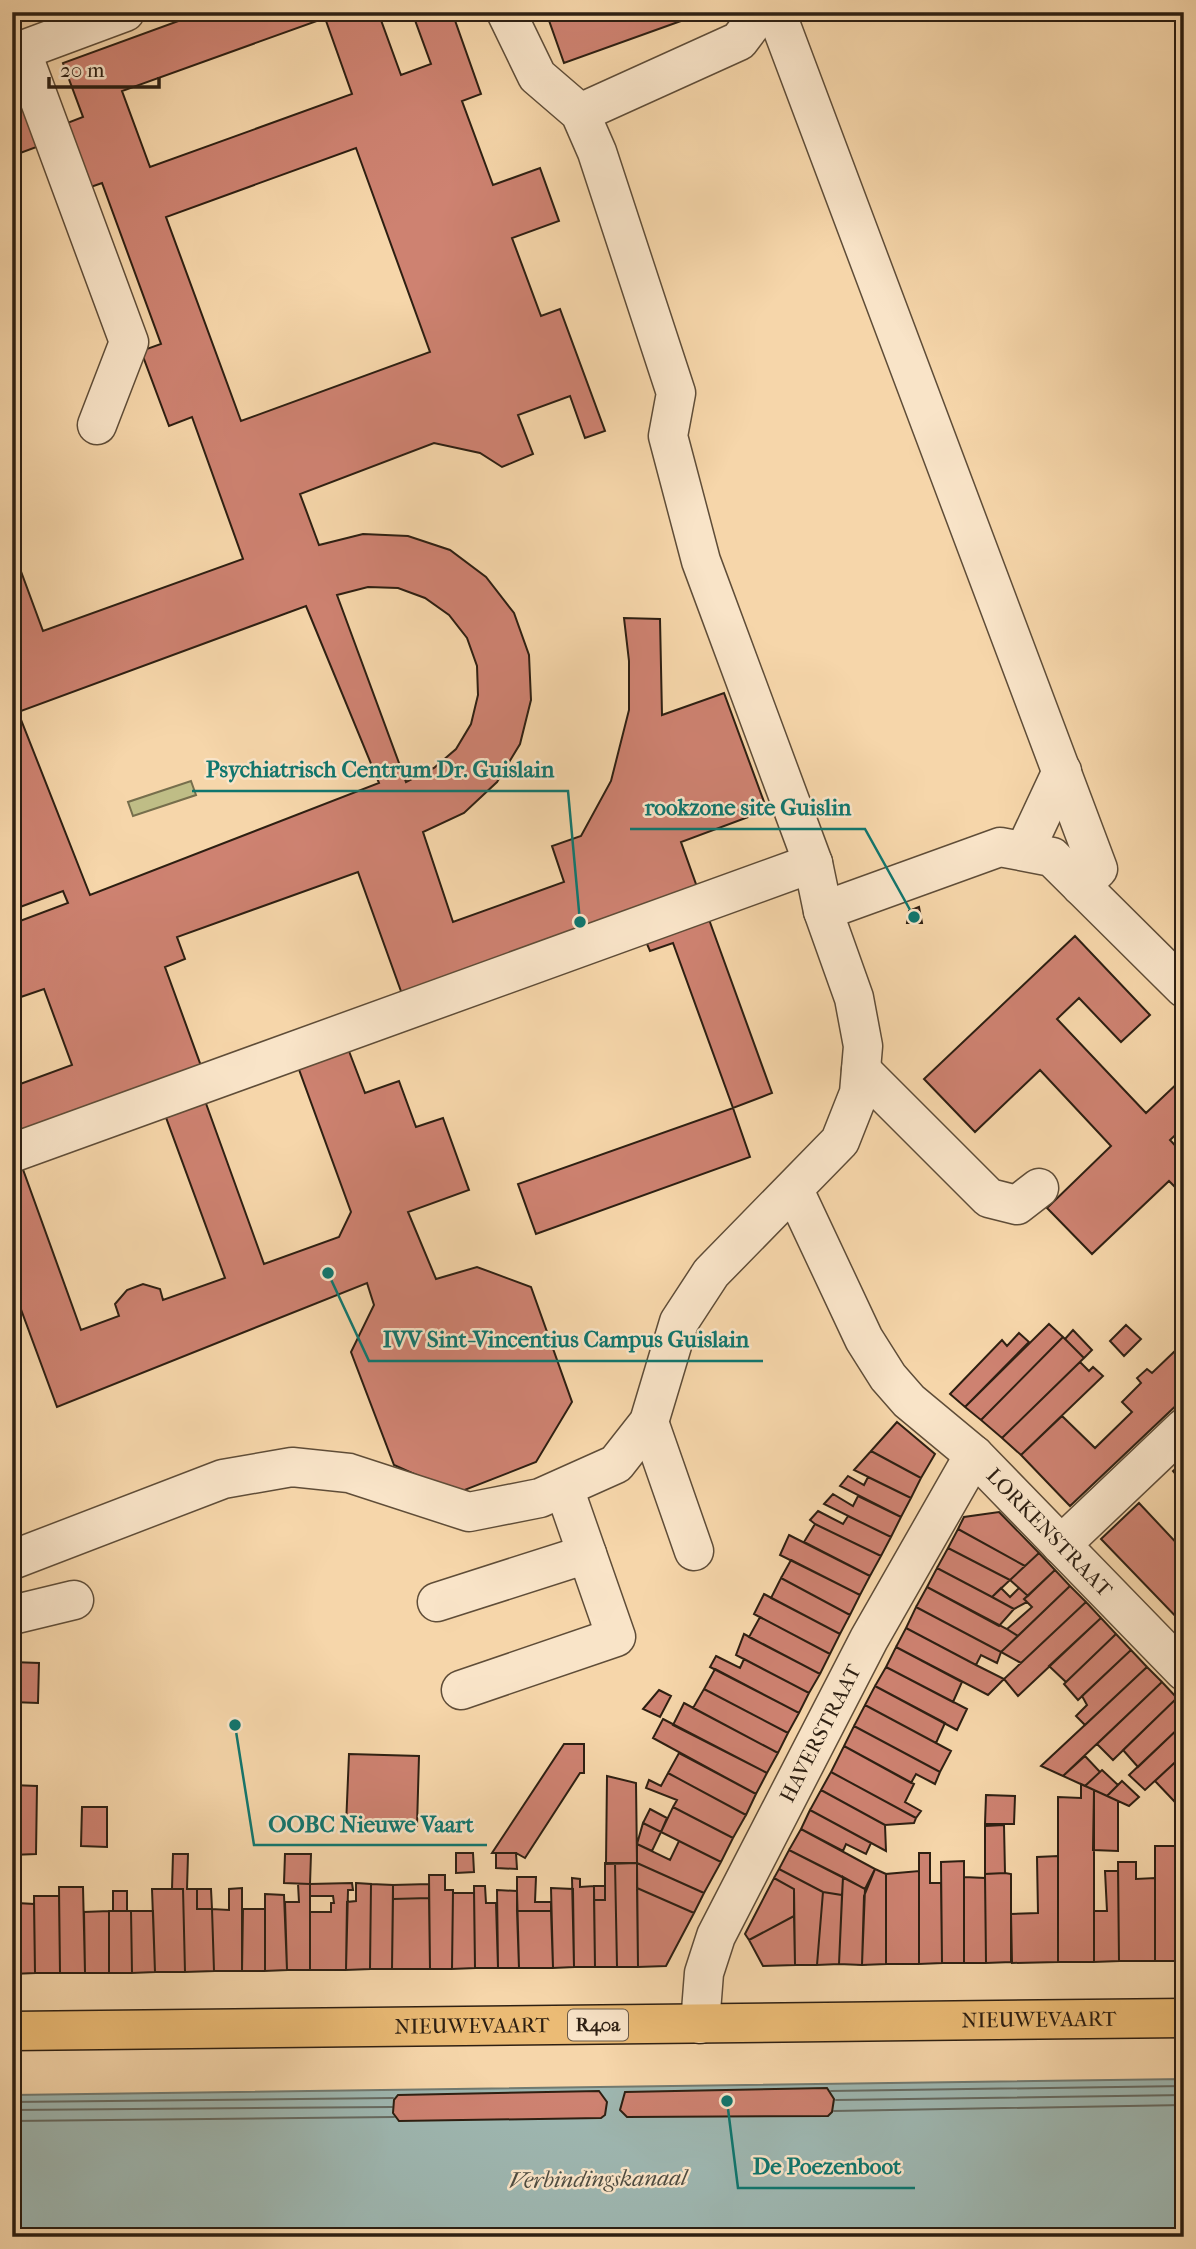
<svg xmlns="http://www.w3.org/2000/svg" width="1196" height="2249" viewBox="0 0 1196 2249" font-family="'IM FELL French Canon',serif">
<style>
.garden{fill:#bfbd86;stroke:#766e4c;stroke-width:2}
.water{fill:#9eb7b1;stroke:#717a71;stroke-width:2}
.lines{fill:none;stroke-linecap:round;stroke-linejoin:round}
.shore{stroke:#666b62;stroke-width:2}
.building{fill:#ce8271;stroke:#2d1f12;stroke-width:2;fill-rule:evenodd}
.minor-casing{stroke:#5f4d38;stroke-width:41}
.major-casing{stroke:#2d1f12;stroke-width:41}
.minor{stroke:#f9e4c8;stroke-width:38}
.major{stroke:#ebbb75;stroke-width:38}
.labels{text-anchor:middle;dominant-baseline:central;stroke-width:5;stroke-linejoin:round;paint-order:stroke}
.shield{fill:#f9e4c8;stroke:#6a5a49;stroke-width:2}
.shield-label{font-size:19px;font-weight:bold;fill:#2d1f12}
.street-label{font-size:21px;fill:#2d1f12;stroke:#f9e4c8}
.water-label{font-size:23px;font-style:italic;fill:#4f4d42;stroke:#f9e4c8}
.leader{fill:none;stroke:#0f766e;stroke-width:2.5}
.callout-dot{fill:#0f766e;stroke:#f9e4c8;stroke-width:2.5}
.callout-label{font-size:23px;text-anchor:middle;font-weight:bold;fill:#0f766e;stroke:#f9e4c8;stroke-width:5;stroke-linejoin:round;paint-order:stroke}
</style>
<rect width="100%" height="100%" fill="#f6d6aa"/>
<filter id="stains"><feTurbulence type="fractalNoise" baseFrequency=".00286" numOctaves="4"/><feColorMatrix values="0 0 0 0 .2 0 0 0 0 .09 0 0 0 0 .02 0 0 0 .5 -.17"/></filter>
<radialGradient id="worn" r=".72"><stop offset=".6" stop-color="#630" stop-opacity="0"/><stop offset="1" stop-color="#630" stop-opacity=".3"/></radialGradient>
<path class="garden" d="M191,781L196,795L133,816L128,802Z"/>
<path class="water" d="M1184,2079V2237H12V2095Z"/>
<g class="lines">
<path class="shore" d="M831,2091L1184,2086
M836,2100L1184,2095
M12,2102L393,2098
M12,2110L392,2107
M834,2111L1184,2105
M12,2121L394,2117"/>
</g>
<path class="building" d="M203,12H378L401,75L431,64L412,12H452L481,94L462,101L493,185L540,168L559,221L512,238L541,316L560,309L605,431L585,438L570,396L518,415L533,454L502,467L480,453L434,443L300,494L319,545L363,534L408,536L450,550L486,577L514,613L529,655L531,700L520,744L497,782L464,813L423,832L453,922L564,882L552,846L581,836L611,781L629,710V661L624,618L660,619L662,715L724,693L767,810L681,842L697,887L402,994L358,872L177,937L185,959L165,967L201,1066L12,1135V1087L72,1065L44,989L12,1000V924L68,903L63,891L12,910V547L43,631L243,559L192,417L169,426L141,351L161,344L102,183L85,189L62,125L83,117L63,63ZM325,18L352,94L150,167L122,91ZM356,148L430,352L241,421L166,217ZM368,587L398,588L425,598L449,615L467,638L477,666L478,695L471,724L456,749L434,768L406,782L337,595ZM306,606L379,783L90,895L18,712Z
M546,12H706L564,63Z
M21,87L42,145L12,156V90Z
M919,907L922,923H907L909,911Z
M707,914L772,1093L733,1108L673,943L650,951L644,937Z
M1075,936L1150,1015L1121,1042L1079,998L1057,1019L1146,1113L1184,1077V1127L1170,1140L1184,1155V1196L1169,1181L1092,1254L1047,1208L1111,1146L1040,1070L975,1132L924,1079Z
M347,1046L365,1093L399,1081L416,1127L443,1118L469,1190L408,1212L436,1279L477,1267L531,1287L572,1402L536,1462L457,1493L394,1465L351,1352L374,1305L367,1283L57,1407L12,1285V1167L21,1164L81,1330L119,1316L115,1304L127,1290L143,1284L160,1289L163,1300L225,1278L164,1112L204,1098L264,1264L339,1237L351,1212L297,1064Z
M733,1108L750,1157L536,1234L518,1184Z
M1049,1324L1063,1337L981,1420L965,1407Z
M1126,1325L1141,1339L1124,1356L1110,1341Z
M1073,1330L1092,1350L1084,1358L1065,1339Z
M1019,1333L1029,1342L965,1407L950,1394L1002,1340L1007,1346Z
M1063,1337L1084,1358L1002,1438L981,1420Z
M1175,1351L1184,1360V1398L1070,1506L1021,1455L1062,1416L1095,1448L1132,1412L1122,1402L1141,1383L1137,1378L1147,1369L1152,1373Z
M1080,1362L1089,1371L1093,1367L1103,1376L1021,1455L1002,1438Z
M897,1422L935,1454L921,1478L871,1451Z
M871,1451L921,1478L911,1498L854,1470Z
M1184,1461V1484L1173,1471Z
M848,1476L864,1485L868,1477L911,1498L901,1517L840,1486Z
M833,1494L853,1506L858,1496L901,1517L891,1537L824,1504Z
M1139,1503L1184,1551V1625L1101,1539Z
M818,1511L843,1524L848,1516L891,1537L881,1556L815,1524L810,1520Z
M999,1512L1039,1553L1025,1566L958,1529L964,1517Z
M815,1524L881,1556L870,1576L804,1542Z
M958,1529L1025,1566L1010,1580L948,1548Z
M789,1535L870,1576L860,1595L780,1555Z
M948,1548L1010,1580L992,1597L937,1568Z
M1039,1553L1055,1570L1028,1596L1010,1580Z
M791,1560L860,1595L850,1615L781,1578Z
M937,1568L992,1597L1014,1609L999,1626L927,1587Z
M1055,1570L1070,1586L1018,1636L1007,1629L1032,1607L1024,1599Z
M781,1578L850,1615L840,1634L771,1598Z
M1070,1586L1086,1602L1021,1663L1001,1652Z
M927,1587L1007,1629L1018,1636L1001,1652L916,1607Z
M1001,1588L1010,1597L1019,1588L1028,1596L1024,1599L1027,1602L1014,1609L992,1597Z
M764,1594L840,1634L830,1654L754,1614Z
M1086,1602L1101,1618L1018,1696L1004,1679Z
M916,1607L1001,1652L997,1663L981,1655L976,1665L906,1628Z
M760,1617L830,1654L820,1674L749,1637Z
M1101,1618L1116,1634L1066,1682L1049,1666Z
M906,1628L976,1665L1004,1679L988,1695L896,1647Z
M744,1634L820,1674L809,1693L736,1655Z
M1116,1634L1131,1650L1078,1700L1064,1684Z
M896,1647L962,1682L953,1702L886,1667Z
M1131,1650L1147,1667L1085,1725L1076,1716L1087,1705L1082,1696Z
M716,1656L740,1668L744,1659L809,1693L799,1713L710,1667Z
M12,1662L39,1663L38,1703L12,1702Z
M886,1667L967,1709L957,1730L875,1686Z
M1147,1667L1162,1682L1063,1776L1041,1766Z
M715,1669L799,1713L788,1733L704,1689Z
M1162,1682L1177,1698L1113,1760L1097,1744Z
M875,1686L945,1723L936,1743L865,1705Z
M704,1689L788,1733L778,1753L693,1708Z
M659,1690L671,1696L660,1717L643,1709Z
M1177,1698L1184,1705V1723L1138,1767L1123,1750Z
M684,1703L778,1753L767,1773L673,1725Z
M865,1705L951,1751L940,1772L854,1726Z
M663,1719L767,1773L756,1794L653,1738Z
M1184,1723V1754L1145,1790L1129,1775Z
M854,1726L940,1772L935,1784L916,1774L911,1783L844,1746Z
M564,1744H584V1773H580L525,1858L516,1853H492Z
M844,1746L914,1784L905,1802L921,1811L916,1818L831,1772Z
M679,1753L756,1794L746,1815L668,1773Z
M349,1754L419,1756L417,1826H346Z
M1184,1754V1792L1174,1801L1155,1781Z
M1085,1756L1100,1772L1085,1786L1063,1776Z
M1102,1770L1118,1785L1107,1796L1085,1786Z
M831,1772L916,1818L914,1823L885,1825L821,1790Z
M668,1773L746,1815L733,1838L673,1807L677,1800L646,1788L649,1780L661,1786Z
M607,1776L636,1783L637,1863L606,1864Z
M1122,1781L1139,1797L1129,1806L1107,1796Z
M1081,1784L1094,1790V1962H1058V1797L1081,1798Z
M12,1785L37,1786L36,1854L12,1855Z
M821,1790L885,1825L886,1851L810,1810Z
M1094,1790L1118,1801V1851L1093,1850Z
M986,1795L1015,1796L1014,1824H985Z
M82,1807H107V1847L81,1846Z
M673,1807L733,1838L721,1862L661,1832Z
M650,1809L667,1818L661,1832L643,1823Z
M810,1810L871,1843L866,1854L846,1844L843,1851L801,1829Z
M643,1823L661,1832L652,1851L637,1844Z
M1004,1825L1005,1873L985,1874V1826Z
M801,1829L875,1869L865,1889L789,1850Z
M679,1841L721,1862L704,1893L637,1863V1844L670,1860Z
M1155,1846H1184V1878H1180V1961H1155Z
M789,1850L843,1877L842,1895L823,1892L779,1869Z
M456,1853H473L474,1872L456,1873Z
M496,1853H516L517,1869L496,1868Z
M919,1853H930V1883H941L942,1963L919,1964Z
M173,1854H188L187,1889H197V1909H212L214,1971L185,1972L183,1889H172Z
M285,1854H311L310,1884L284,1883Z
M1058,1856V1962L1012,1963L1011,1914L1038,1913L1037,1857Z
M964,1861V1963H942L941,1862Z
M1118,1862H1136V1879L1155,1878V1961H1119Z
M605,1863H615L617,1967H595L594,1900H605Z
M615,1863H637L638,1967H617Z
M637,1863L704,1893L694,1913L637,1888Z
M779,1869L823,1892L817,1965H795L794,1889L774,1878Z
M875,1869L886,1874V1964L862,1965L864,1896Z
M919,1871V1964H886V1874Z
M1105,1871H1118L1119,1961L1094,1962V1911H1107Z
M1005,1873L1011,1874V1962L986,1963L985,1874Z
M429,1875H445V1890H453L452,1969H430Z
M12,1876H18L17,1903L34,1904L35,1973L12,1974Z
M517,1877H536L535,1902H551V1911H517Z
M843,1877L865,1889L862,1965L839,1964Z
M964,1877L985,1878L986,1963H964Z
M572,1878L580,1879V1887L594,1886L595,1967H574Z
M774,1878L794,1889V1916L749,1940L745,1934Z
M352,1883L353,1890H348L346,1970H310V1912H331V1903H334L333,1896H310V1884Z
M356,1883L371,1884L370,1969L346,1970L347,1902L356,1901Z
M298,1884H310V1970H287L285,1902H299Z
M371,1884L393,1885L392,1969H370Z
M429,1884V1898L393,1899V1885Z
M474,1886H485L486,1903H496L498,1968H475Z
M594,1886H605V1900H594Z
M59,1887H83L85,1973H60Z
M242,1888V1971H214L212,1909L229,1910V1889Z
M551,1888L573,1889L574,1967L553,1968Z
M637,1888L694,1913L666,1966L638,1967Z
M1180,1888H1184V1961H1180Z
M152,1889H183L185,1972H155Z
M197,1889H211L212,1909H197Z
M497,1890L517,1891L519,1968H498Z
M113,1891H127V1911H113Z
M823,1892L842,1895L839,1964L817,1965Z
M453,1893H474L475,1968L452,1969Z
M265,1894L284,1895L287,1970L265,1971Z
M34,1896H59L60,1973H35Z
M429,1898L430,1969H392L393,1899Z
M243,1909H265V1971H242Z
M109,1911H131L132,1973H109Z
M109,1911V1973H85L84,1912Z
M131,1911H153L155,1972L132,1973Z
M517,1911H551L553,1968H519Z
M794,1916L795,1965L763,1966L749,1940Z
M827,2088L834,2099L832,2112L828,2116L627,2117L620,2110L625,2092Z
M599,2091L607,2102L605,2115L601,2118L399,2121L393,2113L394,2100L398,2095Z"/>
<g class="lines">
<g class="minor-casing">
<g id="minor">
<path d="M776,12L1098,869L1081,886"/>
<path d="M21,50L129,342L97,425"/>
<path d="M12,54L125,12"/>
<path d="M580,113L739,41L761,12"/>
<path d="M1025,850L1062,771"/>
<path d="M823,911L1000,847L1052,857L1184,988"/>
<path d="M861,1070L989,1198L1017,1205L1039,1188"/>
<path d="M12,1153L813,863"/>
<path id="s1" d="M794,1190L864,1339L888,1377L909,1401L974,1455L1184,1671"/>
<path d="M649,1422L694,1551"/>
<path d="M1061,1545L1184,1428"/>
<path d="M12,1560L223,1479L292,1467L349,1473L469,1512L540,1498L616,1464L649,1422L679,1322L711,1273L840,1141L859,1093L863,1046L854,998L823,911L813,863L701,561L668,436L676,393L597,152L580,113L537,76L506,12"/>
<path d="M437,1602L587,1554"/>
<path d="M12,1615L74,1600"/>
<path d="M461,1690L616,1637L564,1488"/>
<path id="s2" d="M700,2024L704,1973L716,1936L869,1639L974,1455"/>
</g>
</g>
<g class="major-casing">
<g id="major">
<path id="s3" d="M12,2031L1184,2018"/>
</g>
</g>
<use href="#minor" class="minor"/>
<use href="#major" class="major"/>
</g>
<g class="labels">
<rect class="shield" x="568" y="2009.5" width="60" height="31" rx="5"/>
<g class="shield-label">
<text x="598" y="2025">R40a</text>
</g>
<g class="street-label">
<text stroke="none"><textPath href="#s1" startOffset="434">LORKENSTRAAT</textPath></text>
<text stroke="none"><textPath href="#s2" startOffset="318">HAVERSTRAAT</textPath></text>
<text stroke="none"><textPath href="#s3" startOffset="1027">NIEUWEVAART</textPath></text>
<text stroke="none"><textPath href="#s3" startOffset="460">NIEUWEVAART</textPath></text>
</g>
<g class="water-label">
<text transform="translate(598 2179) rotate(-1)">Verbindingskanaal</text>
</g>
</g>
<path class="leader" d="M580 922L568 791H192M914 917L865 829H630M328 1273L369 1361H763M235 1725L254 1845H487M727 2101L738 2188H915"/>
<g class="callout-dot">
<circle cx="580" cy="922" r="7"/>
<circle cx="914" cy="917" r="7"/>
<circle cx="328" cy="1273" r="7"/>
<circle cx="235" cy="1725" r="7"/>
<circle cx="727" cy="2101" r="7"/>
</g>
<g class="callout-label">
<text x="380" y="777">Psychiatrisch Centrum Dr. Guislain</text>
<text x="748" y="815">rookzone site Guislin</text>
<text x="566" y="1347">IVV Sint-Vincentius Campus Guislain</text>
<text x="371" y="1832">OOBC Nieuwe Vaart</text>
<text x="827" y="2174">De Poezenboot</text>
</g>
<rect width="1196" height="2249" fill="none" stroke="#f6d6aa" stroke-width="42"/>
<rect x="14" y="14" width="1168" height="2221" fill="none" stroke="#2d1f12" stroke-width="3.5"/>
<rect x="21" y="21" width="1154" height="2207" fill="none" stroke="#2d1f12" stroke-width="2"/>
<path d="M49 77v10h110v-10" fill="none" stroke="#2d1f12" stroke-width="3.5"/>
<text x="60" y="77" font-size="21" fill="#2d1f12" stroke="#f9e4c8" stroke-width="5" paint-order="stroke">20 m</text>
<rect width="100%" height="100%" filter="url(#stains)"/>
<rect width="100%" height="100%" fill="url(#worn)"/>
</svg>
